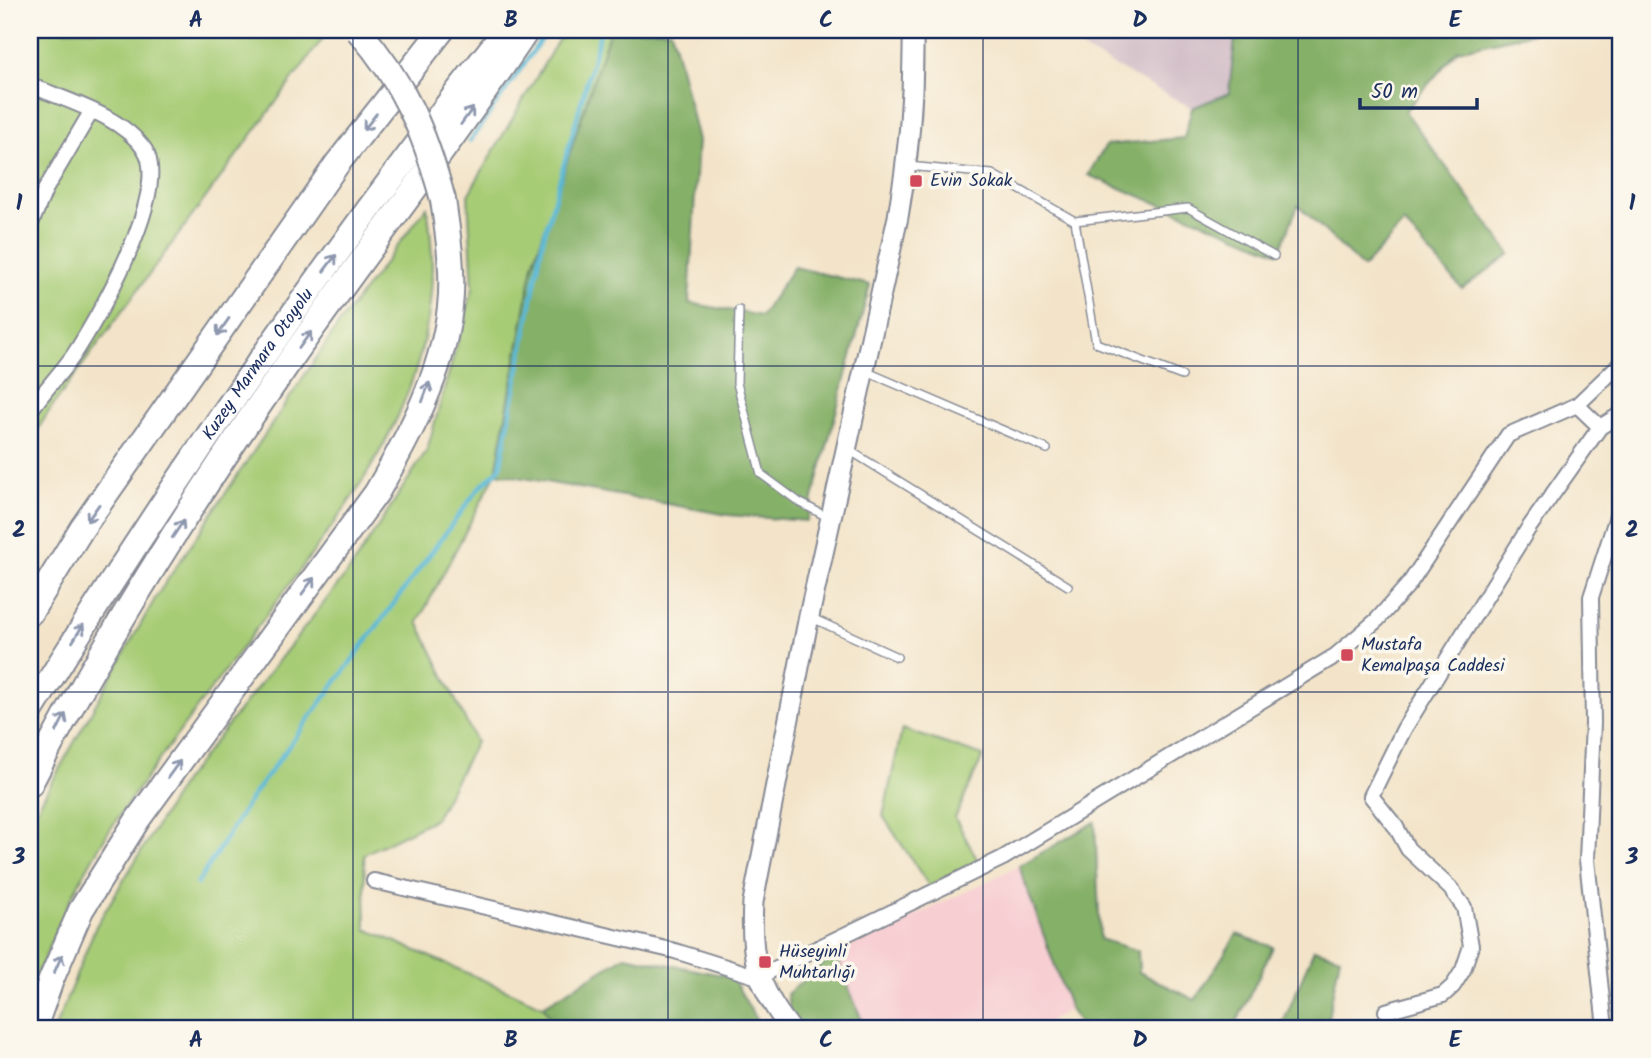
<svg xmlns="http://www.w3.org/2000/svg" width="1651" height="1058" viewBox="0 0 1651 1058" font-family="Kalam,sans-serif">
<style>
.built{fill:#f7cfd3}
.industrial{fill:#d2bdc7}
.green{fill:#a7cc76;stroke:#617e6a;stroke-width:2}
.forest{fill:#85b067;stroke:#507062;stroke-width:2}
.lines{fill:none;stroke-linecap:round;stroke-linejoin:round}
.stream{stroke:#59b8d7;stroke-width:4.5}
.service-casing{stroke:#878a94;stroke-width:10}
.minor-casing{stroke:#878a94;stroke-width:18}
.secondary-casing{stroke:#878a94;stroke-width:23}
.motorway-casing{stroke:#878a94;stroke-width:28}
.service{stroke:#fff;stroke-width:7}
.minor{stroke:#fff;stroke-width:14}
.secondary{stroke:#fff;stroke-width:19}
.motorway{stroke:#fff;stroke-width:24}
.motorway-bridge-casing{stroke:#878a94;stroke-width:28;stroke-linecap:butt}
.motorway-bridge{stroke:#fff;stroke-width:24}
.oneway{stroke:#8d97ae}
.grid{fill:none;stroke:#1b2f5e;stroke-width:2;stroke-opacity:0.55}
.poi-dot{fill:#d1495b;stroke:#fbf7ec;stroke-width:2.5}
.labels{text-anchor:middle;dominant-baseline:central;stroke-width:7;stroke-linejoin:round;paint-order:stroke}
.poi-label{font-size:18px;fill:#1b2f5e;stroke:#fbf7ec;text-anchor:start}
.street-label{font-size:18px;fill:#1b2f5e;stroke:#fbf7ec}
.neatline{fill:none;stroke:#1b2f5e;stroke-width:2.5}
.grid-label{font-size:23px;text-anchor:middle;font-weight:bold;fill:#1b2f5e}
</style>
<rect width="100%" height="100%" fill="#fbf7ec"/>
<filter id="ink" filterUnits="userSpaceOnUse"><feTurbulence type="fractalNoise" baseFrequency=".0143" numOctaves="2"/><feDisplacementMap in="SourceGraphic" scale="14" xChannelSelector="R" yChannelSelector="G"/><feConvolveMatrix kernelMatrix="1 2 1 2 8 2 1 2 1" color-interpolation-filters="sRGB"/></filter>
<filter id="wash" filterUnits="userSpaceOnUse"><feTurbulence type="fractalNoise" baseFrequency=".00686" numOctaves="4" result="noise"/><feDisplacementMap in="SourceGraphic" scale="28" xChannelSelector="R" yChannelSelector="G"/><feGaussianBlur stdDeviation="1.57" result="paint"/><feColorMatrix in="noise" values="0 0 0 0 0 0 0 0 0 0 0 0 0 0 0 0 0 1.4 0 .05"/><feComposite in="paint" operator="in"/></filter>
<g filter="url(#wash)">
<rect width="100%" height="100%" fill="#f3e4c9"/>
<path class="built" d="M1019,866L1070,1009L1040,1028H865L835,954Z"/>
<path class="industrial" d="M1048,30H1236L1229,93L1192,108Z"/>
<path class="green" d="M30,30H329L51,408L30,442Z
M564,30H610L533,265L496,473L418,622L476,742L435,819L364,854L366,929L543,1006L556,1028H55L96,926L183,782L352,567L427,450L473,288L468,195Z
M427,207C455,378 360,489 265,617C216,682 167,747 121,813C82,870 52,933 30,998V821L156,597L343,318Z
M902,729L983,756L955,818L978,861L929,886L883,816Z"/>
<path class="forest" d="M610,30H671L698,140L689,303L761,316L794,267L870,285L807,521L728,515L496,473L533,265Z
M1236,30H1546L1458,50L1405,111L1510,254L1462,289L1404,223L1363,268L1298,205L1279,253L1088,175L1106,145L1184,138L1192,108L1229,93Z
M1095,822L1100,939L1138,951L1139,972L1195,1000L1237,934L1273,947L1234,1028H1082L1070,1009L1019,866Z
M1314,949L1340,957L1326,1028H1281Z
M835,954L865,1028H792L787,994Z
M625,956L732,977L761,1028H556L543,1006Z"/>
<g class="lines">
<path class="stream" d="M470,141L548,30
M197,884L253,795L478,489L500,468L543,240L601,30"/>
</g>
</g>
<g filter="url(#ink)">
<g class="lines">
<g class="service-casing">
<path id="service" d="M908,166L992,174L1075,221L1188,208L1274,256
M1075,221L1096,343L1182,376
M739,310L737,383L761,474L799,502L829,518
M865,371L1047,449
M849,450L1068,586
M812,618L897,657"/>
</g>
<g class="minor-casing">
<path id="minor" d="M30,85C67,101 121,115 145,150C171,191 97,320 73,356C59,375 43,392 30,411
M30,226L45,190L91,112
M1577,405L1600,427L1621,414
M374,881L675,951L758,977L1003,858L1335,656L1377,620L1409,584L1508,435L1577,405L1621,363
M1386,1011L1443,995L1453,986L1463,970L1471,946L1464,907L1450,888L1408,849L1396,827L1371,796L1404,729L1528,529L1600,427
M1605,1028L1587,860L1593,723L1591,597L1621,504"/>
</g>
<g class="secondary-casing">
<path id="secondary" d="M790,1028C756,986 750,955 753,902L809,616L898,217C909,155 914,93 913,30"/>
</g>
<g class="motorway-casing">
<g id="motorway">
<path d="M30,613L82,528L337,164L442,30"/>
<path id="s1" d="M30,712C175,476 334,247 506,30"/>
<path d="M30,784C104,640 191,503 284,369C363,254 450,146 527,30"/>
<path d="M34,1028L51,980L81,910L138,819L377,492C409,436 443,373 450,307C454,271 448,235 443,200"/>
</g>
</g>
<use href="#service" class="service"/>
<use href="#minor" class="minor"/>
<use href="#secondary" class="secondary"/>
<use href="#motorway" class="motorway"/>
<g class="motorway-bridge-casing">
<path id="motorway-bridge" d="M358,30C404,82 425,133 443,200"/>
</g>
<use href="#motorway-bridge" class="motorway-bridge"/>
</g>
<defs><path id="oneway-shaft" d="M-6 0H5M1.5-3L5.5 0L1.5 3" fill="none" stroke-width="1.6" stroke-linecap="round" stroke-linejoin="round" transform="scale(1.75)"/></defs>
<g class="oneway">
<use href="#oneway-shaft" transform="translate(467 116) rotate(-54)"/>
<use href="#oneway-shaft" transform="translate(370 122) rotate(128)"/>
<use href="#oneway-shaft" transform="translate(330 263) rotate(-53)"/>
<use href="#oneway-shaft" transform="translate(223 327) rotate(125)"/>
<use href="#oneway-shaft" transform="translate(305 340) rotate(-54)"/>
<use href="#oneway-shaft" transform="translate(426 392) rotate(-70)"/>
<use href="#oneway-shaft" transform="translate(93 513) rotate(125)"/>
<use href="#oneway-shaft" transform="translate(178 529) rotate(-57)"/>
<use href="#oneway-shaft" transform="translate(308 586) rotate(-53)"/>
<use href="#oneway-shaft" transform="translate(78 633) rotate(-58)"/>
<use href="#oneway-shaft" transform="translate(61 723) rotate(-63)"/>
<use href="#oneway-shaft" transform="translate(174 769) rotate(-54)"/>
<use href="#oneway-shaft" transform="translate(58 964) rotate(-66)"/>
</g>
</g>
<path class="grid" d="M353,30V1028M668,30V1028M983,30V1028M1298,30V1028M30,366H1621M30,692H1621"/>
<g class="poi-dot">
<rect x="909" y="174" width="14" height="14" rx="3.5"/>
<rect x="1340" y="648" width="14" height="14" rx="3.5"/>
<rect x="758" y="955" width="14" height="14" rx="3.5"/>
</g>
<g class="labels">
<g class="poi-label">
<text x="930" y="181">Evin Sokak</text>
<text x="1361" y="645">Mustafa<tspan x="1361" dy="21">Kemalpaşa Caddesi</tspan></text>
<text x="779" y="952">Hüseyinli<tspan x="779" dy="21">Muhtarlığı</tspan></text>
</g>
<g class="street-label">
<text stroke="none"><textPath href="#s1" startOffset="416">Kuzey Marmara Otoyolu</textPath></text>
</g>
</g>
<rect width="1651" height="1058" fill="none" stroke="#fbf7ec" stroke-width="77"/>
<path d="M1360 98v10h117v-10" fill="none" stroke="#1b2f5e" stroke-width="3.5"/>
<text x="1371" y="98" font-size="21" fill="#1b2f5e" stroke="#fbf7ec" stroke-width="5" paint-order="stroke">50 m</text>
<rect x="38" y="38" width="1574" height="982" class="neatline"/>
<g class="grid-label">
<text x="196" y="27">A</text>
<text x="511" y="27">B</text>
<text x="826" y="27">C</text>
<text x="1140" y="27">D</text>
<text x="1455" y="27">E</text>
<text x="19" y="210">1</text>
<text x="1632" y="210">1</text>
<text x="19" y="537">2</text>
<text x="1632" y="537">2</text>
<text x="19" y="864">3</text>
<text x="1632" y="864">3</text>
<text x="196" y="1047">A</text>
<text x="511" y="1047">B</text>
<text x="826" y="1047">C</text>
<text x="1140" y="1047">D</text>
<text x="1455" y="1047">E</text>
</g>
</svg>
